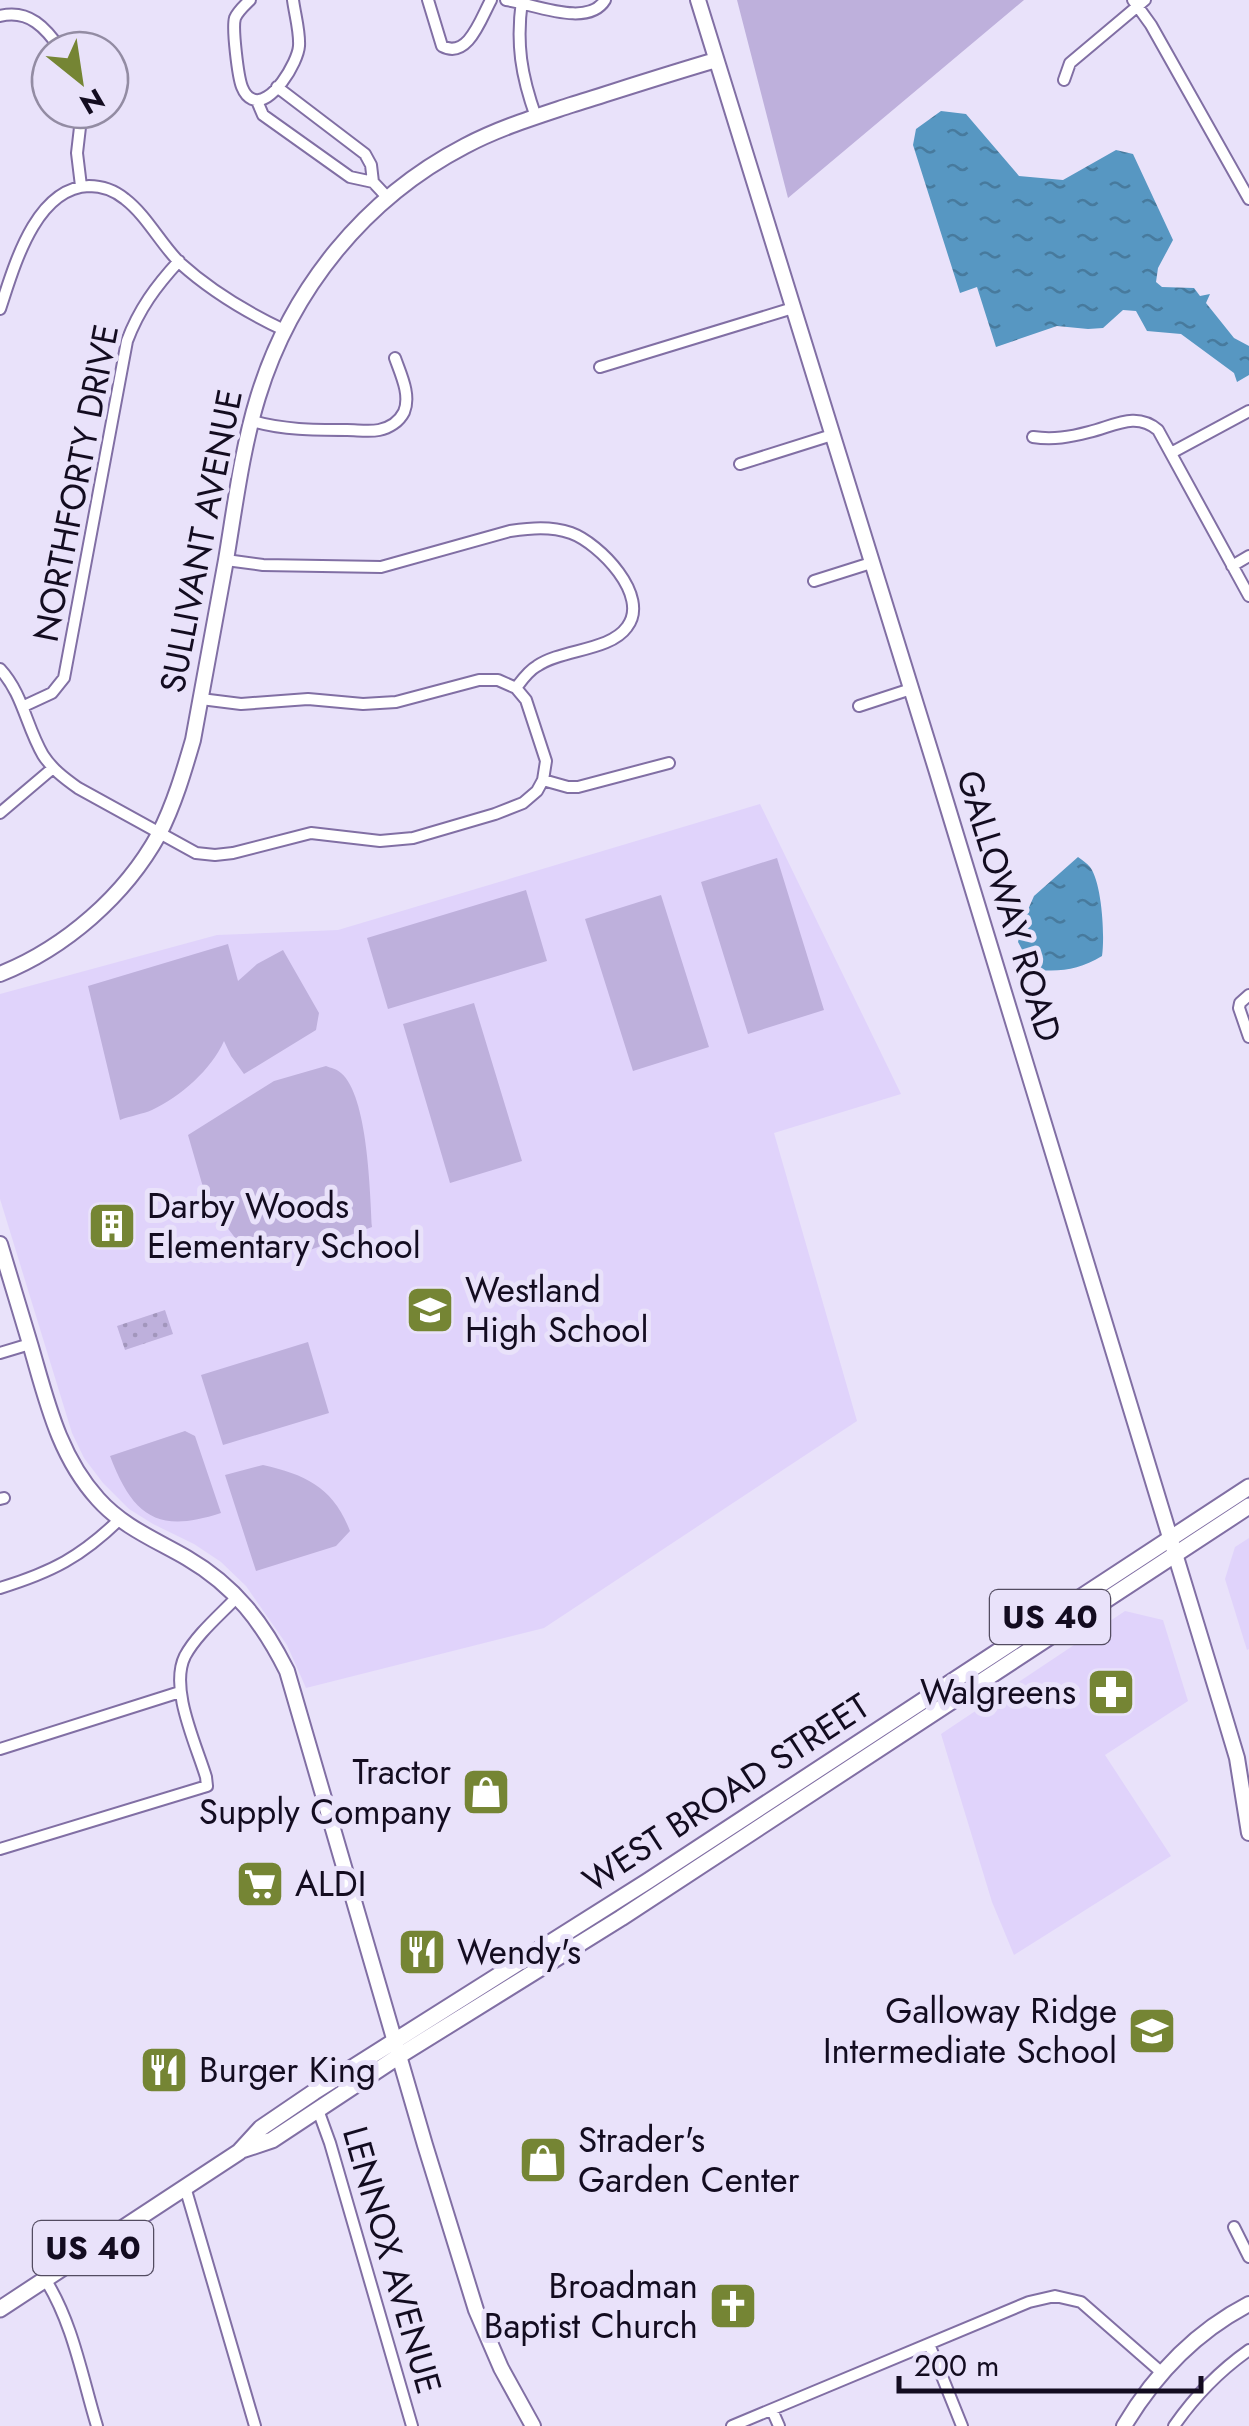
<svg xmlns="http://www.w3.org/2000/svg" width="1249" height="2426" viewBox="0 0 1249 2426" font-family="Jost,sans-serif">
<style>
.built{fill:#e0d3fb}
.green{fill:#beb0dc}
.park{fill:url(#park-dots)}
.water{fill:url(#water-ripples)}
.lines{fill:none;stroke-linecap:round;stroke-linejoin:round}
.street-casing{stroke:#816fa4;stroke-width:14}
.secondary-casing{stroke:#816fa4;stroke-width:18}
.primary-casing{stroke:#816fa4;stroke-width:19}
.street{stroke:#fff;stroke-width:10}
.secondary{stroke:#fff;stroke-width:14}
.primary{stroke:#fff;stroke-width:15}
.labels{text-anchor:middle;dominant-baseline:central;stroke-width:10;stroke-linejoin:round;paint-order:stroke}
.shield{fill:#e9e2fa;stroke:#534c61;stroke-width:2.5}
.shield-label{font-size:32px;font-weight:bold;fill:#130c20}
.street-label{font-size:35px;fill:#130c20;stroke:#e9e2fa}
.poi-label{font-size:35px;fill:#130c20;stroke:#e9e2fa;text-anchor:start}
</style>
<defs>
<pattern id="park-dots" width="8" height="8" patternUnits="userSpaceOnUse" patternTransform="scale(2.5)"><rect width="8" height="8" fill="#beb0dc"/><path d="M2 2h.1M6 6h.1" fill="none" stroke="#a296bc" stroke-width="1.8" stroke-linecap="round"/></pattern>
<pattern id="water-ripples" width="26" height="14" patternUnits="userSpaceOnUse" patternTransform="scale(2.5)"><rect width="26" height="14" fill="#5797c2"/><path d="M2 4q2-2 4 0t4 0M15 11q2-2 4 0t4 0" fill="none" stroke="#477a9d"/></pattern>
</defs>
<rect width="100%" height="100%" fill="#e9e2fa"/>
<path class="built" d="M760,804L901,1094L774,1133L857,1421L544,1628L306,1688L287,1645L246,1586L221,1562L194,1544L153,1524L129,1509L103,1483L84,1458L72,1433L0,1199V994L217,935L338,930Z
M1249,1538V1649L1247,1650L1225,1579L1235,1547Z
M1125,1611L1163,1620L1188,1701L1105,1755L1171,1856L1014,1955L992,1902L941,1734Z"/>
<path class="green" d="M737,0H1024L788,198Z
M777,858L824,1010L748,1034L701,882Z
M526,890L547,961L388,1009L367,938Z
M661,895L709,1047L633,1071L585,919Z
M228,944L238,981L257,964L283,950L319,1013L316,1030L244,1074L231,1056L224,1041C211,1070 181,1096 152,1110C143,1114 130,1116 120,1120L88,986Z
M474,1003L522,1161L450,1183L403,1024Z
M326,1066C331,1068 337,1069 341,1073C368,1096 370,1191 372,1227L310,1250H250L242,1247L207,1201L188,1135L274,1081Z
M308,1342L329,1413L223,1445L201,1375Z
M185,1431L195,1436L221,1513C157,1534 133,1516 110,1456Z
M263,1465C306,1475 333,1487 350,1531L336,1546L256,1571L225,1475Z"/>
<path class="park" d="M165,1310L173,1334L125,1350L117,1326Z"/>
<path class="water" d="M941,111L966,114L1019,176L1063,180L1116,150L1133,154L1173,240L1158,268L1156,282L1162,287L1194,288L1200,296L1210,294L1206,303L1234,338L1249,346V375L1237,382L1234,373L1181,334L1147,331L1136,311L1123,310L1103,328L1088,329L1057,326L996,347L977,287L960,293L913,145L916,129Z
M1078,857C1082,860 1087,863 1090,867C1102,883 1105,936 1102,956C1080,969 1063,972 1038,970L1026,957L1018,942L1023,921L1034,896Z"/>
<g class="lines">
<g class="street-casing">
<path id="street" d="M250,0C245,5 238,11 235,18C232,28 238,77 242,87C244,92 247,97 252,99C271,108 298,62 299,46C300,32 295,15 293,0
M428,0L442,46C468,60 481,18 491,0
M506,0C534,4 588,28 605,0
M522,0C516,44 521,75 536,117
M1133,0L1151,25L1249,199
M0,16C29,9 46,28 61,50
M1064,80L1070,63L1145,0
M277,87L365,154L371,165L373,182L388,198
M257,101L263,115L350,177L373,182
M81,186L77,153L82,110
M0,309C14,267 35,188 89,186C102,186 114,190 125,199C147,216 160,243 180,263C211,291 246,312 284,330
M600,367L793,308
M252,421C283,430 314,430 347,430C357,430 369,432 379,430C389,428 399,422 404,412C411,395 401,375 395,358
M1033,437C1053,440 1070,437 1089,432C1114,426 1136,411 1158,430L1249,596
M1171,453L1249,411
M740,464L832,435
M226,560L263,565L381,567L510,531C531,528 550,526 571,533C599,543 651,596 627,627C610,651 562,649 537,666C528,671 522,680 516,688
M1232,566L1249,556
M814,581L871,563
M0,669C23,694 26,726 43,755C52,769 64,778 78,788L196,853L215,855L233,853L311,833L380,841L413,838L495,814L523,803L537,791L543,780L546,761L526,700L516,688L498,680H479L396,702L363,704L308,699L241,704L201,699
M24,706L52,693L64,678L127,341C139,309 156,286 179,261
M859,706L911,689
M543,780L568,787H578L669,763
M0,813L53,768
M1249,995L1240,1003L1239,1008L1249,1037
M0,1353L30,1344
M0,1499L4,1498
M0,1588C52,1572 81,1557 120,1519
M0,1749L180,1692
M0,1849L207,1786L206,1777C196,1744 169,1688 185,1656C197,1634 220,1615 237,1597
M318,2110L330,2143L412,2426
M185,2187L255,2426
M1234,2227L1249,2257
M45,2279C73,2323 82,2377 97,2426
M929,2344L962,2426
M772,2410L779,2426
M732,2426L1029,2302L1055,2296L1081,2302L1161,2372
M1174,2426C1195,2396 1219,2371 1249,2350"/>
</g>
<g class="secondary-casing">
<path id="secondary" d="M698,0L936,769L1222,1708L1237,1758L1249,1833
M0,974C65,948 125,896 159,834C174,805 184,771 193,740C204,680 215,620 226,560C235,506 242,449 258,397C291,289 365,198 465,146C499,128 535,117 571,105C619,90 668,74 716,60
M0,1244C10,1278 21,1313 31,1347C47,1402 59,1456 98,1499C123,1527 156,1540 187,1558C235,1586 263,1623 287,1671L425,2145L476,2310L501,2368L533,2426
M1124,2426C1155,2374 1195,2332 1249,2304"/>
</g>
<g class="primary-casing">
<path id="primary" d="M242,2150L272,2140L399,2056L621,1918L1249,1506
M0,2309L239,2152L261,2128L314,2092L648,1881L1249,1487"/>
</g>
<use href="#street" class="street"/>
<use href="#secondary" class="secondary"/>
<use href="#primary" class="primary"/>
</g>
<defs>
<g id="building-square" transform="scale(2.5)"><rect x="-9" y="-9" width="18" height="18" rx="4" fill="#758534" stroke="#e9e2fa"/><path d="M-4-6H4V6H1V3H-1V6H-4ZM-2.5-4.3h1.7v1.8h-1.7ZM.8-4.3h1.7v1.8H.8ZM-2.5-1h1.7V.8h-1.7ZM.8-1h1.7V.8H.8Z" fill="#fff"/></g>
<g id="school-square" transform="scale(2.5)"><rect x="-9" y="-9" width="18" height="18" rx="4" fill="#758534" stroke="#e9e2fa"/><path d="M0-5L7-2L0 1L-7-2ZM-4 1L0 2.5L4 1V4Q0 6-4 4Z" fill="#fff"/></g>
<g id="pharmacy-square" transform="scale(2.5)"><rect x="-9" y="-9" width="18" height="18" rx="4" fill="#758534" stroke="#e9e2fa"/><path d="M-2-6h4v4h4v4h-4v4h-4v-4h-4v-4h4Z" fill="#fff"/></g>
<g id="shop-square" transform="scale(2.5)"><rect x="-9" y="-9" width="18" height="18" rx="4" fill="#758534" stroke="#e9e2fa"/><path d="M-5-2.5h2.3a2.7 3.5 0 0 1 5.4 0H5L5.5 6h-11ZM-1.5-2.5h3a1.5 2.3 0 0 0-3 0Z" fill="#fff"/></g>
<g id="supermarket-square" transform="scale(2.5)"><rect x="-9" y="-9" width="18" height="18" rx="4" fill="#758534" stroke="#e9e2fa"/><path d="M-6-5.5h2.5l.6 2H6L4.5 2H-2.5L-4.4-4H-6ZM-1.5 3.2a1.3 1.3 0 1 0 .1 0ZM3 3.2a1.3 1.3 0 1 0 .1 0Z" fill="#fff"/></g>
<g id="restaurant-square" transform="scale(2.5)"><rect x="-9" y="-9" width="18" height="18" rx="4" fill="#758534" stroke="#e9e2fa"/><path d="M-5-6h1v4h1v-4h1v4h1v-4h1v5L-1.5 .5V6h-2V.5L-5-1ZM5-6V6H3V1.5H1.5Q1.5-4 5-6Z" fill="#fff"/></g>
<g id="church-square" transform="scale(2.5)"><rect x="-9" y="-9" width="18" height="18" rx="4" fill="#758534" stroke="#e9e2fa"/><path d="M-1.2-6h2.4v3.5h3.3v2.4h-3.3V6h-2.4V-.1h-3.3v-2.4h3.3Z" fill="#fff"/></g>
</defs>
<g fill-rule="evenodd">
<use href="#building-square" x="112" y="1226"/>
<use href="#school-square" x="430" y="1310"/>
<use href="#pharmacy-square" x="1111" y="1692"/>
<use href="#shop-square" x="486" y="1792"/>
<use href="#supermarket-square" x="260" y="1884"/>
<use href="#restaurant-square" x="422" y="1952"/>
<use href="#school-square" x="1152" y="2031"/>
<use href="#restaurant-square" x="164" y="2070"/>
<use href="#shop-square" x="543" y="2160"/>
<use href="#church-square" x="733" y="2306"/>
</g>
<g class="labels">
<g class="shield">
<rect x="990" y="1590" width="120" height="54" rx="8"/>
<rect x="33" y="2221" width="120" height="54" rx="8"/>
</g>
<g class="shield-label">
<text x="1050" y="1617">US 40</text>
<text x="93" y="2248">US 40</text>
</g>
<g class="street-label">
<text transform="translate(76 483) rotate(-79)">NORTHFORTY DRIVE</text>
<text transform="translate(201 541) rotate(-79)">SULLIVANT AVENUE</text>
<text transform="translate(1009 906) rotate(73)">GALLOWAY ROAD</text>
<text transform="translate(726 1793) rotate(-33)">WEST BROAD STREET</text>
<text transform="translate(392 2260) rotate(74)">LENNOX AVENUE</text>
</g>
<g class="poi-label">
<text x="147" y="1206">Darby Woods<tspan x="147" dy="40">Elementary School</tspan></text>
<text x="465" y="1290">Westland<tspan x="465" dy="40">High School</tspan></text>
<text x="1076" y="1692" text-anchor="end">Walgreens</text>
<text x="451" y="1772" text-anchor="end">Tractor<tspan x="451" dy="40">Supply Company</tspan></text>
<text x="295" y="1884">ALDI</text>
<text x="457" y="1952">Wendy's</text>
<text x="1117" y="2011" text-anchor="end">Galloway Ridge<tspan x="1117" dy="40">Intermediate School</tspan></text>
<text x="199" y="2070">Burger King</text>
<text x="578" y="2140">Strader's<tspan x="578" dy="40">Garden Center</tspan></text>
<text x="698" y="2286" text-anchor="end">Broadman<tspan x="698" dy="40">Baptist Church</tspan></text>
</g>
</g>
<g transform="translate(80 80) rotate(150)"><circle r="48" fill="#e9e2fa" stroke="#938ca3" stroke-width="2.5"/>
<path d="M0-8L18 38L0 25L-18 38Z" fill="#758534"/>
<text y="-15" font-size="28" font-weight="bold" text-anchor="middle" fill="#130c20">N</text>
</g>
<path d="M899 2376v15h302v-15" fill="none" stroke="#130c20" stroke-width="5"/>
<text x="914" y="2376" font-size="30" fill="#130c20" stroke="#e9e2fa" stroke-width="8" paint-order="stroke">200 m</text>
</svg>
